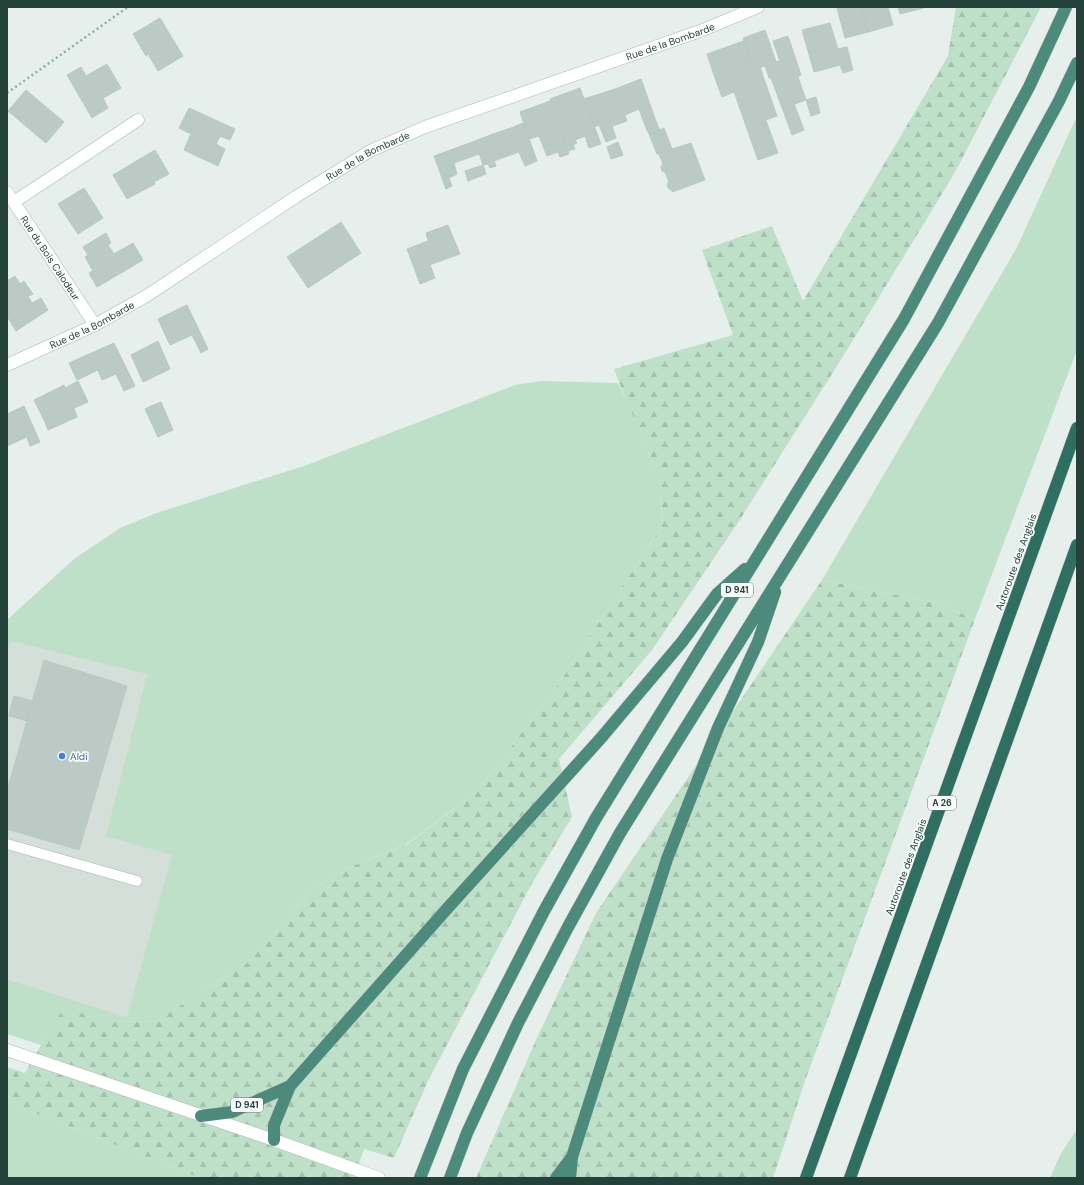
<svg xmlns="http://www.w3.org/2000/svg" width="1084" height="1185" viewBox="0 0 1084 1185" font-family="'DM Sans',sans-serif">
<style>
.built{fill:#d4dfda}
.green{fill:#bfe0c8}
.forest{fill:url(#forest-firs)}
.building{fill:#bbcac4;stroke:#b8c9c2}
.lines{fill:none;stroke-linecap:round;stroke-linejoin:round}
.service-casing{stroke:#a8b8b2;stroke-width:11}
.minor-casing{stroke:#a8b8b2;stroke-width:13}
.tertiary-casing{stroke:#a8b8b2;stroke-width:13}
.trunk-casing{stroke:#c2cac8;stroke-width:13}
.motorway-casing{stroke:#c2cac8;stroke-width:13}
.path{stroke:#86b3a5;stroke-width:2.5;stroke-dasharray:2 3;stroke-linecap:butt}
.service{stroke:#fff;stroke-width:10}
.minor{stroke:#fff;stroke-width:12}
.tertiary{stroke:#fff;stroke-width:12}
.trunk{stroke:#4c8a7c;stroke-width:12}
.motorway{stroke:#2f6f62;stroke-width:12}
.shop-dot{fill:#3f7fe0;stroke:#f7fbf9;stroke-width:1.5}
.labels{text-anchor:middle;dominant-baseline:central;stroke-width:3.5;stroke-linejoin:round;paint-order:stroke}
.shield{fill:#f7fbf9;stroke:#637a73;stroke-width:1}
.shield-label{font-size:9px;font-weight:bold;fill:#24423a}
.street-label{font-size:10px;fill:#24423a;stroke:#f7fbf9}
.shop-label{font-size:10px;fill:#366cbe;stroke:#f7fbf9;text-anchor:start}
</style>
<defs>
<pattern id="forest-firs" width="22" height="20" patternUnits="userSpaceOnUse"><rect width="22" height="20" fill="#bfe0c8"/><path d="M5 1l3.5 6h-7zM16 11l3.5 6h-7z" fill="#a4c1ad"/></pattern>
</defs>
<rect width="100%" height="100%" fill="#e6efeb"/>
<path class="built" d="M304,466L127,1017L7,979V623L154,514Z"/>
<path class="green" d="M1077,116V350L975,619L936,603L822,580L1016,249Z
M541,381L618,383L640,429L661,488L662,526L560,682L478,791L405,845L353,866L311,890L250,961L156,1021L119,1022L63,1010L41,1045L7,1034V979L127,1017L172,855L106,836L147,674L11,641L7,652V620L74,559L120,528L154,514L304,466L515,385Z
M7,1102L200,1178H7Z
M1077,1129V1178H1050L1060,1155Z"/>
<path class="forest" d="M956,7H1041L954,174L842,358L739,521L652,650L559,759L572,817L530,887L428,1081L394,1158L364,1149L354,1178H200L7,1102V1067L25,1073L41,1045L63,1009L119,1022L156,1021L250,961L311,890L353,866L406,845L478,791L560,682L662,526L661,488L640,429L627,403L614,369L733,335L702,250L772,226L803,301L948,56Z
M822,580L936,603L975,619L806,1078L773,1178H476L536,1040L596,913Z"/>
<path class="building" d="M840,7H862L868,32L845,38L837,8Z
M862,7H888L893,25L868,32Z
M898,7H924V8L900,14Z
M160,18L183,56L158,71L148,54L146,56L133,34Z
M830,23L838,49L847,47L853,70L843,73L840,65L814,72L802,30Z
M765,30L776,62L754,70L743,38Z
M788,36L801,75L798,77L806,100L795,104L773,41Z
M744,41L754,70L760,67L777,116L766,120L738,43Z
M738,43L758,99L739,106L728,74L715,78L707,54Z
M779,61L796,109L784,113L771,78H769L765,66Z
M107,64L121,88L103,98L108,108L92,118L67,75L81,67L86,76Z
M728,74L734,92L722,97L715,78Z
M641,79L657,124L646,128L639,109L625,115L615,89Z
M580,88L601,144L589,148L585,136L575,140L577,143L573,145L575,149L568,151L550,99Z
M615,89L627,121L612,126L616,138L606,142L599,125L594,127L584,99Z
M26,90L64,122L46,143L8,111Z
M816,97L820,113L811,116L806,100Z
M758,99L778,153L758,160L739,106Z
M550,101L569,154L560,157L558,152L547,156L539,136L529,139L520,112Z
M189,108L235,129L230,140L220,136L216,144L225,149L218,166L184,150L191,134L179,128Z
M796,109L804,130L792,135L784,113Z
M523,123L532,147L519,152L511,128Z
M657,124L660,130L649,134L646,128Z
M511,128L519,152L502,158L493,134Z
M664,128L672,149L667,150L660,130Z
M660,130L667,150L672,149L686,187L672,192V190L669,189L667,185L669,182L665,172L662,171L661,167L663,164L659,154H657L649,134Z
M493,134L502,158L494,161L496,166L490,168L488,164L483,165L475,141Z
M475,141L479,154L454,163L457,174L449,178L452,186L446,189L434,156Z
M618,142L623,155L611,159L607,147Z
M691,143L705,180L686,187L672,149Z
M532,147L537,161L525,166L519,152Z
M155,150L169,174L154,182L155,184L127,199L113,175Z
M483,165L486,174L468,181L465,171Z
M84,188L103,218L78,234L58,204Z
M341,222L361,253L308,288L287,257Z
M448,225L460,254L415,270L407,249L428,241L426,233Z
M106,233L111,243L108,245L114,254L133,243L143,260L97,287L89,273L93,271L85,257L88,255L83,247Z
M430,265L435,278L420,284L415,270Z
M15,276L20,284L24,281L33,294L28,296L32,303L41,298L48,310L16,331L7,316V281Z
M187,305L208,349L201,353L192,335L170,345L158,319Z
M158,341L170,369L143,382L131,355Z
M114,343L135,386L124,391L116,374L102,380L98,370L77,380L69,363Z
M78,381L88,402L74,408L65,388Z
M64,385L74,408L45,422L34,400Z
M161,402L173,430L164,434L151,406Z
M24,406L40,442L30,446L27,437L7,446V414Z
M151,406L164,434L158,437L145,409Z
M74,408L77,417L48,430L45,422Z
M44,660L127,686L79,850L7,829V791Z
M14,696L32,701L27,721L9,716Z"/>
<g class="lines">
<g class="service-casing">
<path id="service" d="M7,844L137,881"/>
</g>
<g class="minor-casing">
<g id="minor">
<path id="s1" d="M7,192L95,325"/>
<path d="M14,202L138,120"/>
<path id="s2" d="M7,365L95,325L148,295L297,196L370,151L425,127L703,30L758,7"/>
</g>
</g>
<g class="tertiary-casing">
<path id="tertiary" d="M7,1050L274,1140L379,1178"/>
</g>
<g class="trunk-casing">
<path id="trunk" d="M201,1116L232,1112L290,1086
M274,1140V1125L290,1086L445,911L601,738L682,642L717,594L745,569
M420,1178L463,1069L544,911L596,818L904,319L1029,87L1066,7
M450,1178L467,1133L518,1023L568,927L620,833L938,323L1059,101L1077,63
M556,1178L572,1157L667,859L718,728L758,642L775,592
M570,1178L572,1157"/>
</g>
<g class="motorway-casing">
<path id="motorway" d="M806,1178L1077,428
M850,1178L1077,545"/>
</g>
<path class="path" d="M7,93L128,7"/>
<use href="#service" class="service"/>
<use href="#minor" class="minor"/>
<use href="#tertiary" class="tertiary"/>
<use href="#trunk" class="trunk"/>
<use href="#motorway" class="motorway"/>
</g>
<circle class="shop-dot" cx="62" cy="756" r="4"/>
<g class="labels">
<g class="shield">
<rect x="721" y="583" width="32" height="14" rx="3"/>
<rect x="928" y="796" width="28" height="14" rx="3"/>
<rect x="231" y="1098" width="32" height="14" rx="3"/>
</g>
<g class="shield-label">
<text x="737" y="590">D 941</text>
<text x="942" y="803">A 26</text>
<text x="247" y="1105">D 941</text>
</g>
<g class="street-label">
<text stroke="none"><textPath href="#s2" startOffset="742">Rue de la Bombarde</textPath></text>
<text stroke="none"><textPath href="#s2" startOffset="418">Rue de la Bombarde</textPath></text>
<text stroke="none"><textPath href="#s1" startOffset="79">Rue du Bois Calodeur</textPath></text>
<text stroke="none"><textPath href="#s2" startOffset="94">Rue de la Bombarde</textPath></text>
<text transform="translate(1016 562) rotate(-70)">Autoroute des Anglais</text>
<text transform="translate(906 867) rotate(-70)">Autoroute des Anglais</text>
</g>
<g class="shop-label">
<text x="70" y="756">Aldi</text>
</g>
</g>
<rect width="1084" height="1185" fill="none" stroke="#24423a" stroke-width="16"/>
</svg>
